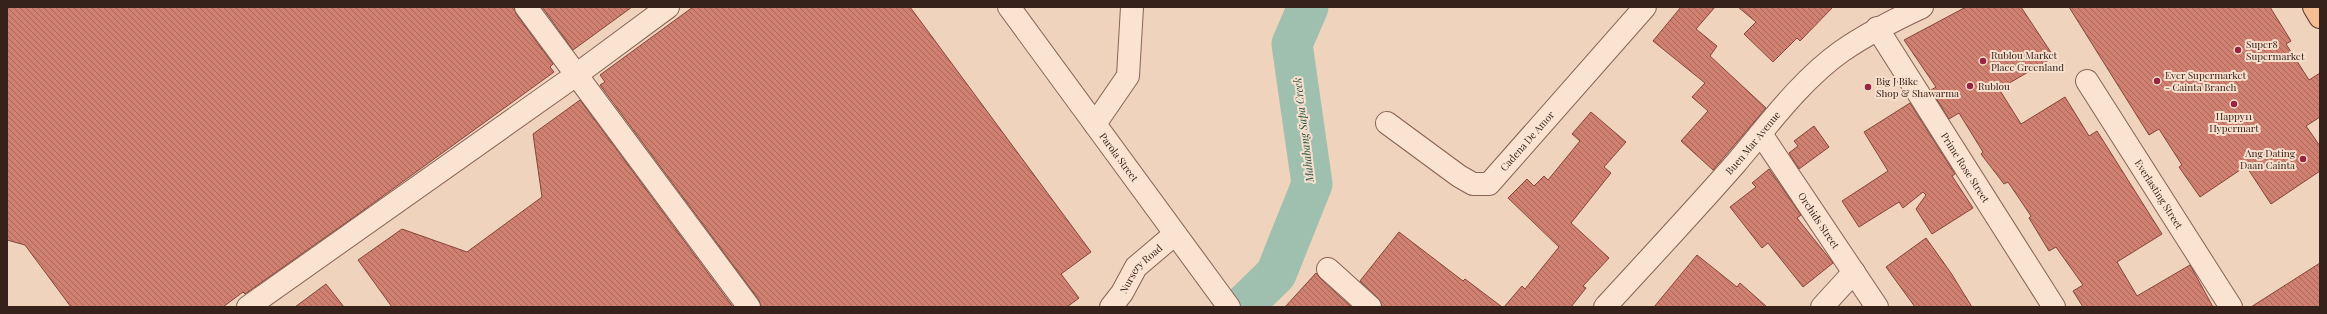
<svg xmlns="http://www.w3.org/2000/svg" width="2327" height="314" viewBox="0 0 2327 314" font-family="'Playfair Display',serif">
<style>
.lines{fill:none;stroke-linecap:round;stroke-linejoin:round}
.river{stroke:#a0c0af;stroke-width:41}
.building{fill:url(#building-back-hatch);stroke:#87453a}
.minor-casing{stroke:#876355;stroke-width:24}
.major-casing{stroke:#54332a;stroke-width:24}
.minor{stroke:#fae3d0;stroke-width:22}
.major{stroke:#f5bd91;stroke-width:22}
.poi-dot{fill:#982342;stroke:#f6dfcc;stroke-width:1.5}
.labels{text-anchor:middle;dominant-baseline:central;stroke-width:4;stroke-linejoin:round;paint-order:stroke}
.poi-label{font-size:10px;fill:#36211b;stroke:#f6dfcc;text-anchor:start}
.street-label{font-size:10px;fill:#36211b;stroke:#f6dfcc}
.water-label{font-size:11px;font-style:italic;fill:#295648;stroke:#f6dfcc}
</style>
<defs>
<pattern id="building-back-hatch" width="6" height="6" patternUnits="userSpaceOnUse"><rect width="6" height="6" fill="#cf8070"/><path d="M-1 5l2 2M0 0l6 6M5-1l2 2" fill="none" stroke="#a9685b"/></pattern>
</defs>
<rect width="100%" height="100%" fill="#efd3bc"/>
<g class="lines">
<path class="river" d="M1242,307L1276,274L1312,184L1292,44L1308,7"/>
</g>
<path class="building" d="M7,7H514L516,14L553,64L550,67L554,72L354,217L245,294L243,292L223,307H71L25,245L7,240Z
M542,7H632L573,50Z
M693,7H910L1091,252L1061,274L1079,298L1067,307H761L759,300L600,85L605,82L600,75Z
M1681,7H1715L1696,29L1717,46L1710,56L1766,108L1713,170L1681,141L1708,111L1692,97L1705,83L1653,41Z
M1738,7H1833L1800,41L1797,38L1773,62L1744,34L1756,22Z
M1966,7H2021L2054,57L1999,89L2021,124L2065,97L2089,136L2097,131L2162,234L2117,262L2137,296L2190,265L2213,307H2083L2073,291L2083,285L2056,247L2049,251L2029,218L2031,216L2008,182L2004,184L1981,154L1983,152L1959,113L1949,119L1931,90L1936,87L1904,40Z
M2069,7H2270L2291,41L2286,44L2309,80L2320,73V117L2306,126L2320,146V171L2271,204L2246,166L2200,197L2179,167L2182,165L2159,129L2149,135Z
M580,100L733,307H392L358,260L402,229L467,252L542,197L533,134Z
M1910,103L1955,174L1952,176L1973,208L1932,234L1916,209L1926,195L1923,192L1903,208L1899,202L1859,227L1842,201L1888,171L1864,132Z
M1591,112L1626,142L1604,167L1611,173L1571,223L1609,258L1583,286L1586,288L1571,307H1504L1522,286L1525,289L1559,247L1508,198L1527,179L1534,186L1544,176L1548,180L1580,141L1572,134Z
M1814,126L1829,147L1799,169L1789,153L1798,146L1794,141Z
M1769,169L1801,215L1797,218L1833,263L1803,287L1768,243L1762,248L1730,207L1756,187L1752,183Z
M1399,232L1463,281L1465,279L1502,307H1382L1378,298L1360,281Z
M1926,238L1951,273L1972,307H1915L1886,267Z
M1697,255L1737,287L1740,283L1767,307H1654Z
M2320,263V307H2251Z
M1316,273L1320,278L1351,307H1285Z
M326,284L344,307H295Z"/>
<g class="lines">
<g class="minor-casing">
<g id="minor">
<path d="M526,7L749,307"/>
<path id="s1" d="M1009,7L1229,307"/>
<path id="s2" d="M1877,28L2054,307"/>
<path id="s3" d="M2087,81L2231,307"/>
<path id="s4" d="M1387,123L1459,176L1473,184H1489L1645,7"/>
<path d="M1095,124L1128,76L1132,7"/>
<path id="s5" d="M1761,134L1877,307"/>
<path d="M1328,269L1370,307"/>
<path d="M248,307L576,75L668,7"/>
<path id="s6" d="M1111,307L1122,293L1136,267L1175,234"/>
<path id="s7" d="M1605,307C1649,259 1693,212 1736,163C1769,124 1801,80 1842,51C1868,33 1894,20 1922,7"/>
<path d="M1822,307L1854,272"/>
</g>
</g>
<g class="major-casing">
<path id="major" d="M2314,7L2320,17"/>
</g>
<use href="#minor" class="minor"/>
<use href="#major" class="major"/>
</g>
<g class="poi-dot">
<circle cx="2238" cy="50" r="4"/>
<circle cx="1983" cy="61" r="4"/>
<circle cx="2157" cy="81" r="4"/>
<circle cx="1970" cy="86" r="4"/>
<circle cx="1868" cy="87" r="4"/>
<circle cx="2234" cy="104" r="4"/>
<circle cx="2303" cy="159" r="4"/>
</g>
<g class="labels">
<g class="poi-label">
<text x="2246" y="44">Super8<tspan x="2246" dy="12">Supermarket</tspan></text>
<text x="1991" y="55">Rublou Market<tspan x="1991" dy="12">Place Greenland</tspan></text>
<text x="2165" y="75">Ever Supermarket<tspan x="2165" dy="12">- Cainta Branch</tspan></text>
<text x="1876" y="81">Big J Bike<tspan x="1876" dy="12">Shop &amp; Shawarma</tspan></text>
<text x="1978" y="86">Rublou</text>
<text x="2234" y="116" text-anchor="middle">Happy11<tspan x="2234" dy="12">Hypermart</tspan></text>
<text x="2295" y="153" text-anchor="end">Ang Dating<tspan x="2295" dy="12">Daan Cainta</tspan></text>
</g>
<g class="street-label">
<text stroke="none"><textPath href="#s4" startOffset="179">Cadena De Amor</textPath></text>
<text stroke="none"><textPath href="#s7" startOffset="221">Buen Mar Avenue</textPath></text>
<text stroke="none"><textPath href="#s1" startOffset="186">Parola Street</textPath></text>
<text stroke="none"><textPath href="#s2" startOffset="165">Prime Rose Street</textPath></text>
<text stroke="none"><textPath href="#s3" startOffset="134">Everlasting Street</textPath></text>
<text stroke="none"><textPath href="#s5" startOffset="104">Orchids Street</textPath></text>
<text stroke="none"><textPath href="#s6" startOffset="49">Nursery Road</textPath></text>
</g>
<g class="water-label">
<text transform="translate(1303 130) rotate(-97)">Mahabang Sapa Creek</text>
</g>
</g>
<rect width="2327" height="314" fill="none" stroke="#36211b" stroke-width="16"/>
</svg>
